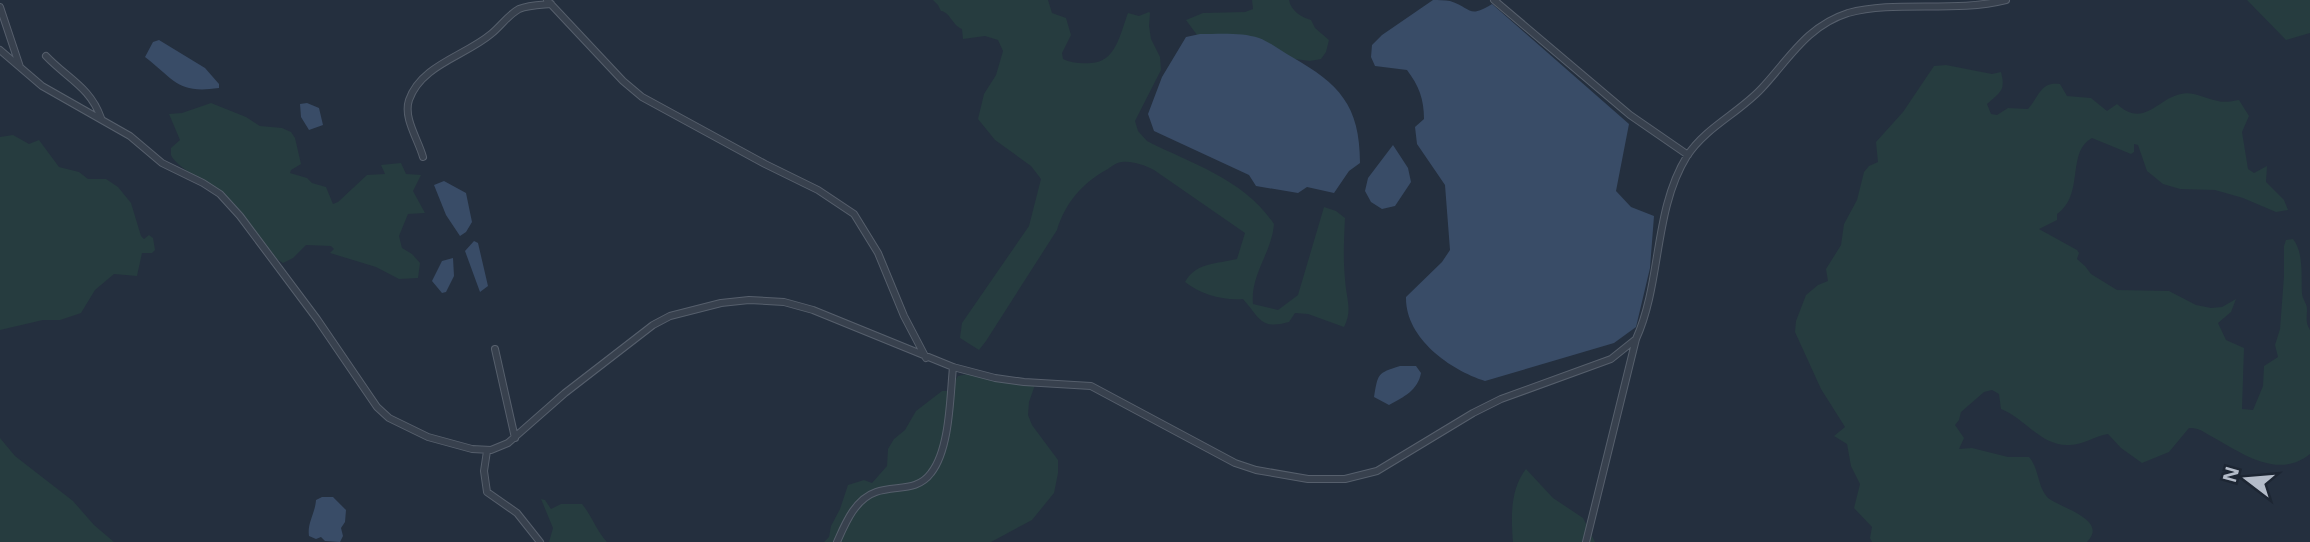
<svg xmlns="http://www.w3.org/2000/svg" width="2310" height="542" viewBox="0 0 2310 542" font-family="'Noto Sans',sans-serif">
<style>
.green{fill:#263c3f}
.water{fill:#394c67}
.lines{fill:none;stroke-linecap:round;stroke-linejoin:round}
.minor-casing{stroke:#565f6c;stroke-width:8}
.minor{stroke:#38414e;stroke-width:6}
</style>
<rect width="100%" height="100%" fill="#242f3e"/>
<path class="green" d="M933,0H1048L1052,13L1066,18L1071,35L1062,53L1063,59C1071,63 1081,64 1091,63C1116,62 1120,34 1128,13L1139,16L1149,12L1150,13L1149,26L1151,39L1160,57L1161,70L1135,121L1138,131L1147,141C1192,164 1244,179 1274,224C1272,252 1250,275 1253,304L1278,310L1298,295L1324,207L1336,211L1345,218C1344,238 1343,259 1345,279C1346,298 1353,310 1344,327L1308,314L1295,313L1289,322C1260,330 1260,318 1243,299C1224,301 1200,294 1185,282C1196,262 1217,264 1237,259L1245,233L1154,170C1144,165 1133,161 1122,162C1117,162 1112,166 1108,169C1083,182 1065,203 1057,230L986,341L979,350L960,338L962,323L1029,226L1041,179L1031,166L995,140L978,119L984,94L996,75L1003,51L998,40L985,36L963,39L962,29C952,25 950,12 941,11L938,5Z
M1252,0H1289C1291,11 1301,17 1311,20L1315,28L1329,40L1326,52L1321,59L1310,61L1295,59L1197,35L1186,20L1203,13L1245,12L1253,9Z
M2247,0H2310V33L2286,40Z
M1946,65L1992,74L2001,72C2006,91 2000,92 1987,104L1991,114L1997,115L2008,108L2028,109C2039,97 2040,81 2060,84L2067,96L2091,98L2107,111L2117,104C2144,129 2158,98 2181,94C2194,91 2205,99 2218,101C2224,103 2233,101 2239,100L2249,116L2242,132L2248,169L2254,173L2267,166L2266,182L2284,200L2288,210L2276,212L2243,198L2215,190L2180,189L2163,184L2147,171L2138,145L2134,144V152L2131,154L2092,138C2066,152 2085,195 2057,214V220L2039,229L2077,250L2079,253L2077,259L2085,266L2091,274L2117,290L2169,291L2196,305L2211,308L2222,307L2236,299L2231,312L2218,323L2226,340L2244,348L2242,409L2253,410L2263,386L2264,366L2278,357L2275,345L2280,329L2284,276V246L2286,240L2293,239C2304,253 2301,276 2302,293C2302,299 2307,303 2307,309C2307,318 2305,322 2310,330V454C2277,481 2239,451 2209,435C2200,430 2199,428 2189,428L2169,452L2142,463L2121,448L2108,434C2095,436 2083,445 2070,445C2041,447 2025,418 2001,409L1999,394L1992,390L1984,392L1961,412L1959,420L1955,425L1964,438L1959,449L1972,448L2008,457H2029C2039,468 2037,485 2047,497C2057,507 2110,519 2087,542H1872L1870,538L1872,527L1854,508L1860,484L1851,466L1847,444L1834,436L1845,427L1821,389L1795,332L1796,321L1806,295L1818,285L1828,281L1826,269L1841,245L1844,224L1857,200L1864,172L1869,166L1878,162L1876,142L1903,112L1934,66Z
M211,103L246,117L260,126L282,128L291,132L295,138L301,164L291,170L290,173L307,178L312,183L326,187L333,204L338,202L367,175L385,174L381,165L401,163L406,174L421,175L413,191L425,213L408,214L399,236L402,248L412,254L420,263L418,278L399,279L376,267L330,253L334,249L331,246L306,245L293,258L283,263C257,248 247,217 226,197C213,185 177,169 171,155V148L180,140L169,114L182,113Z
M13,135L29,144L39,140L59,167L79,172L88,179H106L118,187L131,203L141,236L144,239L149,235L153,238L155,250L152,253H142L137,276L114,274L95,290L81,313L60,320H43L0,330V137Z
M977,372L1035,385L1029,402L1028,415L1032,425L1058,460V473L1054,493L1032,520L991,542H824L829,537L831,526L840,509L848,485L864,480L872,483L887,466L888,449L894,439L905,430L916,411L942,391H949L958,376Z
M0,438L15,456L73,501L94,525L114,542H0Z
M1526,469L1553,498L1583,518L1595,542H1513C1511,518 1510,489 1526,469Z
M541,499L545,500L551,509L561,504H582C592,516 596,530 607,542H549L553,528Z"/>
<path class="water" d="M1433,0C1438,0 1445,0 1450,1C1472,8 1468,19 1492,4L1629,124L1616,191L1631,207L1654,216L1650,268L1636,327L1614,343L1485,381C1450,370 1405,338 1406,297L1442,262L1450,250L1445,185L1417,144L1415,127L1424,119C1424,99 1419,86 1407,70L1375,66L1371,57L1372,45L1382,35Z
M1200,34C1218,34 1242,32 1259,38C1270,42 1281,51 1292,57C1339,84 1360,105 1360,163L1349,171L1334,193L1307,187L1298,193L1256,186L1249,175L1154,131L1148,114L1162,77L1186,37Z
M159,40L205,68L219,84V88C177,94 175,80 145,57L153,42Z
M307,103L319,108L323,125L309,130L301,117L300,104Z
M1393,145L1408,168L1411,182L1395,206L1382,209L1371,202L1365,191L1368,178Z
M444,181L466,193L472,222L466,232L460,236L446,215L434,185Z
M474,241L478,243L488,286L480,292L465,251Z
M453,258L454,276L446,292L442,293L432,281L442,261Z
M1400,366H1416L1421,373C1418,390 1404,397 1389,405L1374,397C1378,374 1377,373 1400,366Z
M322,497H333L346,510L345,522L341,528L343,536L340,542L325,541L321,537L316,539L309,536C307,523 315,514 316,500Z"/>
<g class="lines">
<g class="minor-casing">
<path id="minor" d="M547,0L623,81L642,97L765,164L818,190L854,214L878,253L904,316L926,358
M1494,0L1630,115L1688,155
M0,7L20,67
M0,50L42,86L130,136L162,163L203,183L220,194L240,216L317,319L377,407L389,418L428,437L472,449L491,450L508,443L565,393L653,325L670,316L721,303L749,300L784,302L813,310L953,367L995,378L1024,382L1091,386L1235,463L1256,470L1308,479H1345L1377,471L1473,413L1501,399L1611,359L1636,339
M46,56C68,79 90,87 101,118
M423,157C418,139 403,118 409,100C421,65 465,56 491,34C501,26 508,15 519,9C529,5 540,5 551,4
M495,349L515,438
M487,451L484,471L487,492L517,513L540,542
M837,542C845,524 855,499 876,492C896,485 917,492 931,473C950,449 950,397 953,367
M1586,542L1636,339C1662,282 1653,211 1687,156C1706,127 1739,113 1762,88C1789,59 1807,26 1848,13C1896,0 1954,13 2006,0"/>
</g>
<use href="#minor" class="minor"/>
</g>
<g transform="translate(2247 479) rotate(286)" stroke="#1d2633" stroke-width="5" paint-order="stroke">
<path d="M0-5L12 26L0 18L-12 26Z" fill="#b4bcc9"/>
<text y="-10" font-size="19" font-weight="bold" text-anchor="middle" fill="#b4bcc9">N</text>
</g>
</svg>
